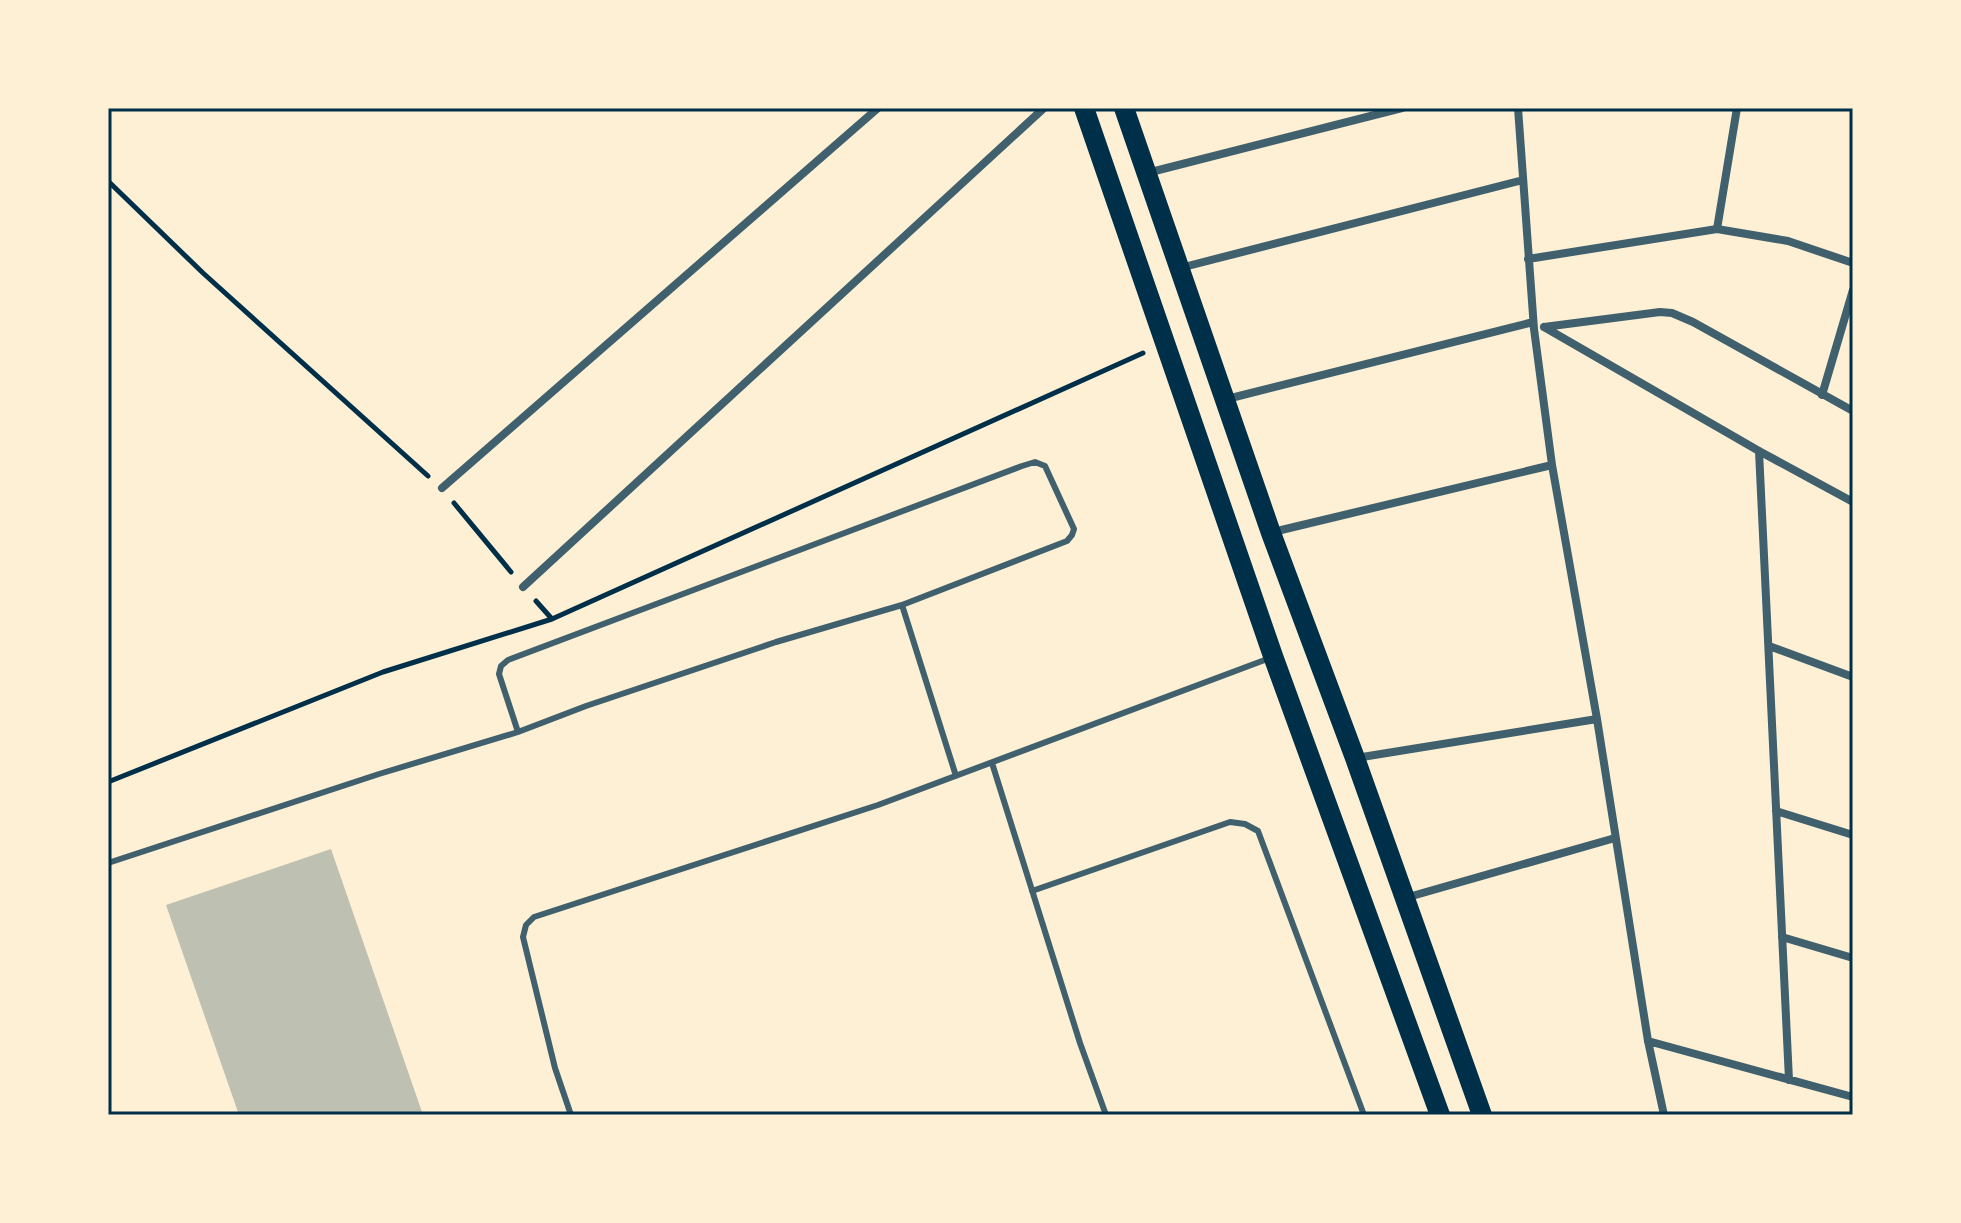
<svg xmlns="http://www.w3.org/2000/svg" width="1961" height="1223" viewBox="0 0 1961 1223" font-family="Lato,sans-serif">
<style>
.building{fill:#bec0b2}
.lines{fill:none;stroke-linecap:round;stroke-linejoin:round}
.path{stroke:#003049;stroke-width:5}
.service{stroke:#3f606c;stroke-width:6}
.minor{stroke:#3f606c;stroke-width:8}
.primary{stroke:#003049;stroke-width:20}
.neatline{fill:none;stroke:#003049;stroke-width:3}
</style>
<rect width="100%" height="100%" fill="#fdf0d5"/>
<path class="building" d="M331,849L423,1115H239L166,905Z"/>
<g class="lines">
<path class="path" d="M108,181L203,273L428,476
M454,503L511,572
M536,601L552,619
M108,782L383,672L552,619L1143,353"/>
<path class="service" d="M902,605L956,776
M992,763L1080,1043L1106,1115
M108,863L379,774L518,732L586,706L776,642L902,605L1067,541L1072,535L1074,529L1045,466L1035,462L1022,466L508,660L501,666L499,674L518,732
M1032,891L1230,822L1245,824L1258,831L1364,1115
M571,1115L555,1068L523,937L526,925L534,917L878,805L1270,658"/>
<path class="minor" d="M1518,108L1534,329L1552,465L1597,719L1648,1041L1664,1115
M1147,173L1402,108
M1717,229L1737,108
M1528,259L1717,229L1788,241L1853,263
M1180,268L1523,180
M1544,327L1759,451L1853,502
M1544,327L1660,312L1672,313L1693,322L1853,411
M1822,395L1853,290
M1227,399L1533,322
M1759,451L1789,1080
M442,488L878,108
M1273,532L1552,465
M523,587L1044,108
M1769,646L1853,677
M1356,758L1597,719
M1776,811L1853,835
M1405,898L1615,838
M1782,937L1853,958
M1648,1041L1853,1097"/>
<path class="primary" d="M1084,108L1273,656L1440,1115
M1124,108L1271,533L1355,758L1482,1115"/>
</g>
<rect width="1961" height="1223" fill="none" stroke="#fdf0d5" stroke-width="220"/>
<rect x="110" y="110" width="1741" height="1003" class="neatline"/>
</svg>
